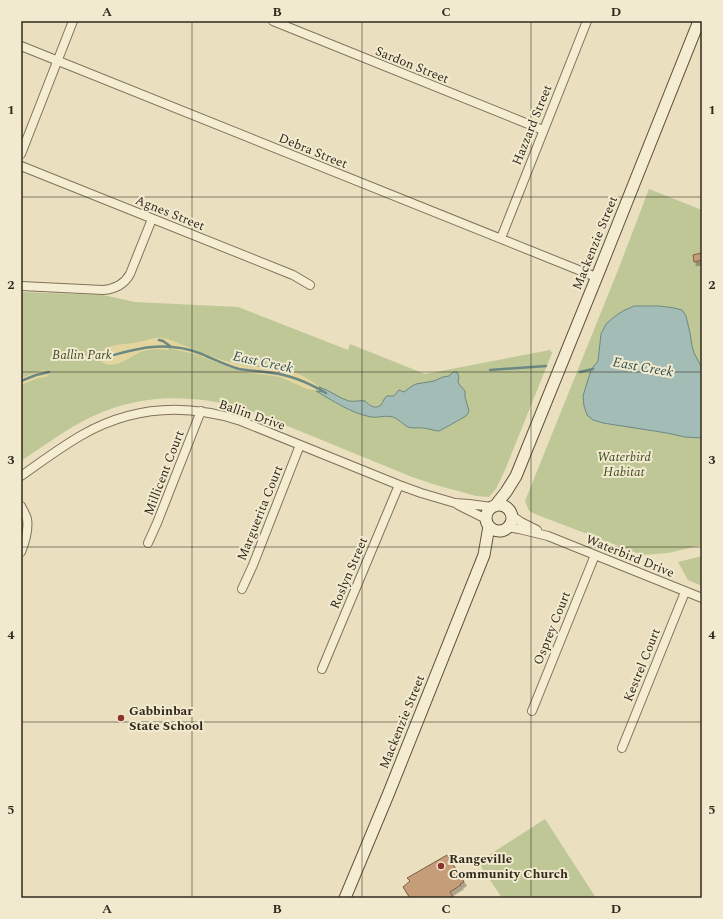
<svg xmlns="http://www.w3.org/2000/svg" width="723" height="919" viewBox="0 0 723 919" font-family="Spectral,serif">
<style>
.green{fill:#bec795}
.sand{fill:#e4d59f}
.water{fill:#a3bcb6;stroke:#6b8983}
.lines{fill:none;stroke-linecap:round;stroke-linejoin:round}
.stream{stroke:#6b8983;stroke-width:2.5}
.building{fill:#c59d79;stroke:#7f5d41;filter:url(#shadow)}
.street-casing{stroke:#81715a;stroke-width:10}
.secondary-casing{stroke:#63523d;stroke-width:13}
.street{stroke:#f5edd2;stroke-width:8}
.secondary{stroke:#f5edd2;stroke-width:11}
.grid{fill:none;stroke:#32281d;stroke-width:1;stroke-opacity:0.55}
.poi-dot{fill:#8c332e;stroke:#f2eacf;stroke-width:1.5}
.labels{text-anchor:middle;dominant-baseline:central;stroke-width:4;stroke-linejoin:round;paint-order:stroke}
.street-label{font-size:13px;fill:#32281d;stroke:#f2eacf}
.park-label{font-size:13px;font-style:italic;fill:#414d25;stroke:#f2eacf}
.poi-label{font-size:13px;font-weight:bold;fill:#32281d;stroke:#f2eacf;text-anchor:start}
.water-label{font-size:14px;font-style:italic;fill:#2d5150;stroke:#f2eacf}
.neatline{fill:none;stroke:#32281d;stroke-width:1.5}
.grid-label{font-size:13px;text-anchor:middle;font-weight:bold;fill:#32281d}
</style>
<defs>
<filter id="shadow"><feDropShadow dx="2.5" dy="4" stdDeviation="0" flood-color="#0004"/></filter>
</defs>
<rect width="100%" height="100%" fill="#eae0c0"/>
<path class="green" d="M649,189L702,210V545L668,553L642,555L535,514L529,511L525,501L618,270Z
M21,292L103,295L135,302L238,307L348,350L350,344L425,374L550,350L552,353L505,470L496,489L489,497L476,496L436,485L412,477L246,409C192,394 142,393 91,417C66,429 44,446 21,461Z
M702,556V586L688,580L678,562Z
M545,819L596,898H502L478,862Z"/>
<path class="sand" d="M154,338H163L168,339C191,348 214,359 238,364C249,367 260,367 272,368C292,369 310,377 324,392L307,389L280,377L245,372L230,368L198,355L169,348L168,350C160,349 152,349 143,351C132,355 116,370 103,363L99,356C111,342 116,346 133,343C140,342 147,340 154,338Z
M43,370L49,372L50,373L46,377L38,378L21,385L22,382L21,378Z"/>
<path class="water" d="M634,306H660L674,308L682,310L686,316L690,333L692,346L694,353L702,368V438L685,437L667,433L603,423L593,420L587,415L584,406L583,396L591,370L598,361L601,334L606,324L614,317L623,311Z
M454,372H457L459,377L458,381L459,384L465,391V397L469,411C468,413 467,415 466,416C463,418 441,430 439,431C434,431 428,428 423,428C418,427 413,429 408,427C402,424 399,419 393,417C385,415 378,418 371,417C351,413 333,401 316,391L324,392L319,387C330,390 338,398 349,401C354,402 360,400 365,401C369,405 375,410 381,405C383,402 384,398 387,396H394L399,390L404,392L412,386L416,384L434,381L443,377L449,376L452,373Z"/>
<g class="lines">
<path class="stream" d="M159,340L163,341L170,346
M100,359C134,349 164,340 199,353C212,358 224,365 239,369C250,371 261,371 272,373C292,375 309,383 326,393
M490,370L546,366
M580,372L593,369
M21,381L36,375L49,372"/>
</g>
<path class="building" d="M701,253L702,260L694,262L693,255Z
M447,855L464,882L460,884L461,885L450,892L454,898H410L403,887L410,881L407,878Z"/>
<g class="lines">
<g class="street-casing">
<path id="street" d="M273,21L543,130
M21,46L596,277
M21,154L73,21
M21,166L293,275L310,285
M501,238L587,21
M21,286L103,290C115,289 124,285 130,274L152,219
M21,476C41,462 61,447 82,435C133,406 186,403 241,421L399,485L421,493L455,503L469,504L492,507
M458,505L486,519
M21,506C23,510 26,515 27,519C29,530 25,542 21,552
M511,515L521,522L537,530
M507,527L519,529L548,536L702,598
M148,543L157,523L201,411
M242,589L253,565L300,445
M322,669L399,485
M532,711L595,555
M622,748L685,592"/>
</g>
<g class="secondary-casing">
<path id="secondary" d="M486 518a13 13 0 1 1 26 0a13 13 0 1 1-26 0Z
M495,506L506,492L516,476L602,264L699,21
M345,898L388,795L484,555L489,526"/>
</g>
<use href="#street" class="street"/>
<use href="#secondary" class="secondary"/>
</g>
<path class="grid" d="M192,21V898M362,21V898M531,21V898M21,197H702M21,372H702M21,547H702M21,722H702"/>
<g class="poi-dot">
<circle cx="121" cy="718" r="4"/>
<circle cx="441" cy="866" r="4"/>
</g>
<g class="labels">
<g class="street-label">
<text transform="translate(412 65) rotate(22)">Sardon Street</text>
<text transform="translate(532 125) rotate(-68)">Hazzard Street</text>
<text transform="translate(313 151) rotate(22)">Debra Street</text>
<text transform="translate(170 213) rotate(22)">Agnes Street</text>
<text transform="translate(595 243) rotate(-68)">Mackenzie Street</text>
<text transform="translate(252 415) rotate(19)">Ballin Drive</text>
<text transform="translate(164 473) rotate(-69)">Millicent Court</text>
<text transform="translate(260 513) rotate(-68)">Marguerita Court</text>
<text transform="translate(630 556) rotate(22)">Waterbird Drive</text>
<text transform="translate(349 573) rotate(-67)">Roslyn Street</text>
<text transform="translate(552 628) rotate(-68)">Osprey Court</text>
<text transform="translate(642 665) rotate(-68)">Kestrel Court</text>
<text transform="translate(402 722) rotate(-68)">Mackenzie Street</text>
</g>
<g class="park-label">
<text x="82" y="355">Ballin Park</text>
<text x="624" y="457">Waterbird<tspan x="624" dy="15">Habitat</tspan></text>
</g>
<g class="poi-label">
<text x="129" y="711">Gabbinbar<tspan x="129" dy="15">State School</tspan></text>
<text x="449" y="859">Rangeville<tspan x="449" dy="15">Community Church</tspan></text>
</g>
<g class="water-label">
<text transform="translate(263 362) rotate(12)">East Creek</text>
<text transform="translate(643 367) rotate(10)">East Creek</text>
</g>
</g>
<rect width="723" height="919" fill="none" stroke="#f2eacf" stroke-width="44"/>
<rect x="22" y="22" width="679" height="875" class="neatline"/>
<g class="grid-label">
<text x="107" y="16">A</text>
<text x="277" y="16">B</text>
<text x="446" y="16">C</text>
<text x="616" y="16">D</text>
<text x="11" y="114">1</text>
<text x="712" y="114">1</text>
<text x="11" y="289">2</text>
<text x="712" y="289">2</text>
<text x="11" y="464">3</text>
<text x="712" y="464">3</text>
<text x="11" y="639">4</text>
<text x="712" y="639">4</text>
<text x="11" y="814">5</text>
<text x="712" y="814">5</text>
<text x="107" y="913">A</text>
<text x="277" y="913">B</text>
<text x="446" y="913">C</text>
<text x="616" y="913">D</text>
</g>
</svg>
